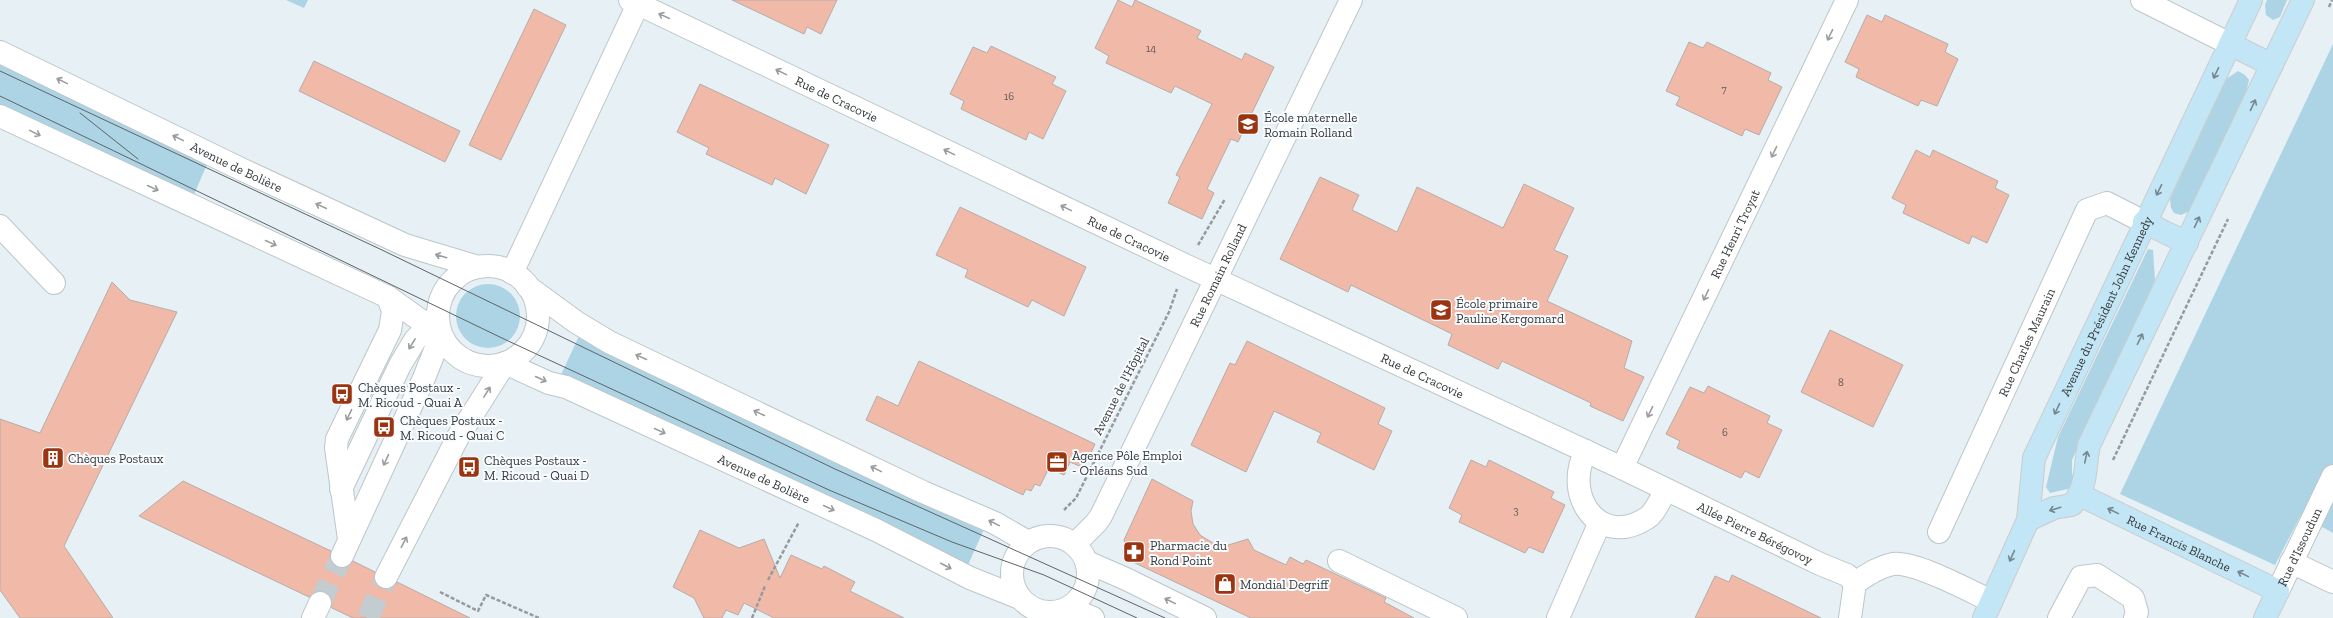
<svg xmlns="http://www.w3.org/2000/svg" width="2333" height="618" viewBox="0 0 2333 618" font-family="'Zilla Slab',serif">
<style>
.green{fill:#add4e4}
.building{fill:#f1b9a8;stroke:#b6aca9}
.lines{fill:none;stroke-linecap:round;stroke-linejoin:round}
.minor-tunnel{stroke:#c3ccd0;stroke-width:22;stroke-dasharray:22 11;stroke-linecap:butt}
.minor-casing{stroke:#bcc6ca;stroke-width:24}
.major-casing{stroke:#cbcccc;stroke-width:24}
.path{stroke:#949b9f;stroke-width:2.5;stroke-dasharray:4 2;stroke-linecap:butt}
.minor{stroke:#fff;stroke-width:22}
.major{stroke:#c2e6f5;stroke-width:22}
.tram{stroke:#5e6467;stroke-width:1}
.oneway{stroke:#9a9c9e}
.oneway2{stroke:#75878f}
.labels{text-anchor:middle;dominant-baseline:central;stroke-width:4;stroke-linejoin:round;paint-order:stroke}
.number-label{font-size:11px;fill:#655a57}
.street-label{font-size:13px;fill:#363a3c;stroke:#f8fcfe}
.poi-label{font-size:13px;fill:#363a3c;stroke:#f8fcfe;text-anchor:start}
</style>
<rect width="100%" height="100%" fill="#e6f0f5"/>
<path class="green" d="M286,0H308L304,8Z
M2267,0H2287L2280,17L2273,20L2266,15L2265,5Z
M2333,44V533L2301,515L2275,565L2120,494Z
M0,63L208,162L193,197L0,105Z
M2238,71L2245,75L2249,80L2247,89L2190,211L2181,215L2174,213L2171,208L2170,199L2226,79Z
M2148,249L2153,250L2155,280L2072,460V473L2075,482L2072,488L2050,493L2046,487L2058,437Z
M456 316a32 32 0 1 1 64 0a32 32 0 1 1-64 0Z
M579,336L625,362L947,514L985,527L968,565L610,395L560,377Z"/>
<path class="building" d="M732,0H837L821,34L807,27L804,34Z
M1118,0L1132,7L1135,0L1201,31L1197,38L1242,60L1245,53L1274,67L1238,142L1231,139L1207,189L1214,193L1202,219L1168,203L1180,177L1176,175L1212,104L1175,86L1171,93L1106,63L1109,56L1095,48Z
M534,9L566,25L501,160L469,145Z
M1867,15L1882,22L1885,15L1948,44L1945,52L1958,59L1937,106L1921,100L1918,106L1877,87L1856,77L1859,69L1845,62Z
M1689,42L1703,48L1707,42L1771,73L1768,80L1782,87L1759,135L1745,129L1742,136L1676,105L1680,97L1666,91Z
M991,46L1056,77L1052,84L1066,91L1043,139L1029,132L1026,140L961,109L964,101L950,94L973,47L987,53Z
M314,61L460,131L445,162L299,91Z
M700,84L829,145L806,194L775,178L772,185L706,154L709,148L677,132Z
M1916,150L1930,157L1933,150L1998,181L1995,188L2009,195L1987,243L1972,236L1969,244L1903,213L1906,205L1892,198Z
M1320,177L1359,195L1352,210L1397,232L1417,187L1503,228L1524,184L1574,208L1554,250L1568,256L1547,301L1632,341L1624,368L1644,377L1623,421L1590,406L1591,403L1502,361L1498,369L1448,345L1452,334L1351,285L1348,292L1280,259Z
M960,207L1086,267L1064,316L1032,300L1028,307L965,277L968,270L936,255Z
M112,282L130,300L177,312L64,546L113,618H20L0,590V419L40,433Z
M1830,330L1903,365L1873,427L1801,392Z
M1247,341L1385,408L1378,424L1392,431L1374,470L1317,442L1321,433L1274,411L1246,472L1191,445L1230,363L1235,365Z
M919,361L1095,444L1084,468L1070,462L1064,475L1049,468L1040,486L1035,484L1031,491L1026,489L1023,495L866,420L877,396L898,406Z
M1708,386L1770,416L1767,423L1782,430L1759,478L1745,471L1741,478L1677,448L1680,441L1666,434L1690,387L1704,393Z
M1471,460L1486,467L1489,460L1554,492L1551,498L1565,505L1543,553L1529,547L1525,553L1459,522L1462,515L1449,508Z
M1152,479L1193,501L1191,511L1193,524L1200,535L1213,543L1225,546L1248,539L1254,550L1286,565L1290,557L1303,564L1306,560L1386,598L1384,602L1414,618H1251L1133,562L1124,540Z
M183,481L331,551L330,558L336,567L344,568L353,561L375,572V583L381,588H392L397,582L470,618H353L332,608L330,596L326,592L319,591L309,597L139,516Z
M700,530L739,548L764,539L780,578L791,555L822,569L824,566L855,582L850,591L904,618H774L744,603L738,615L726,610L722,618H704L694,598L673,587Z
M1732,575L1821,618H1695L1715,576L1729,582Z"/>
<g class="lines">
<path class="minor-tunnel" d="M320,603L342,556
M368,618L386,577"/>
<g class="minor-casing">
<g id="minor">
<path id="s1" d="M630,0L1187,266L1622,468L1820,564L1847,575L1855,583L1850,618"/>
<path d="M2142,0L2230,44"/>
<path id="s2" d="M0,52L243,170L405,245L478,267"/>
<path d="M0,116L388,297L441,335"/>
<path d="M0,226L54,283"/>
<circle cx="488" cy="316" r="50"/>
<path d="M512,273L640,0"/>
<path d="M528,287L576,322L609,342L923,492L995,523L1028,542"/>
<path id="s3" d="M505,363L549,383L566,387L876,530L970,578L1020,598"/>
<path d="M1586,451C1562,496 1600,549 1647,518C1655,513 1661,498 1666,490"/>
<path id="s4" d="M1622,468L1847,0"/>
<path d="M341,489L400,365L415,340L437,316"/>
<path id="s5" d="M1939,532L2087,210L2107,203L2144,222"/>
<circle cx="1050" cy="574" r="38"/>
<path d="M349,539L336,448L337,439L390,330L393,311L388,297"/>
<path id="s6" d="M1075,544L1096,523L1101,516L1351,0"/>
<path d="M342,556L424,378L441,335"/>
<path d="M1339,561L1456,618"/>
<path d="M1087,562L1126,579L1205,618"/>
<path d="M2291,562L2333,582"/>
<path d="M386,577L458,437L505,363"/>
<path d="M1855,583C1867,575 1878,567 1893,564C1915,561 1970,591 1991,601"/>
<path id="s7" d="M2278,591L2333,476"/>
<path d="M1068,608L1093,618"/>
<path d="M313,618L320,603"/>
<path d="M1558,618L1600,522"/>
<path d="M2059,618L2081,577L2097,575L2133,598L2137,612L2135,618"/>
</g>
</g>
<g class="major-casing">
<g id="major">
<path d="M2230,44L2272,65"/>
<path d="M2144,222L2187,243"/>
<path id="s8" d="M2080,495L2278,591L2265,618"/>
<path d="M2028,520L2054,508L2072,505C2088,485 2084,469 2089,445L2303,0"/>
<path id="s9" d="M1984,618L2028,520L2034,458L2251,0"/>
</g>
</g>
<path class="path" d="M2329,7L2332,0
M1198,245L1225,199
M2113,460L2228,219
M1064,510L1076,498L1169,312L1177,289
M768,580L799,522
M440,592L478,611L486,595L539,618
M752,618L765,586"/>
<use href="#minor" class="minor"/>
<use href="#major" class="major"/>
<path class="tram" d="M0,71L382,250L835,469L1165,618
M0,96L504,339L829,490L952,542L1044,575L1137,618
M80,113L138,159"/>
</g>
<defs><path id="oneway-shaft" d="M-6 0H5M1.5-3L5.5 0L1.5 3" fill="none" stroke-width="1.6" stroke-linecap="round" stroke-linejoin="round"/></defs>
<g class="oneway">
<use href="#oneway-shaft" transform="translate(664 16) rotate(-155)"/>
<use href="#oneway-shaft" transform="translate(1830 35) rotate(116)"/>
<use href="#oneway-shaft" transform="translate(781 72) rotate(-154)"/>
<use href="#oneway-shaft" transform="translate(62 81) rotate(-154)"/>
<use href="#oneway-shaft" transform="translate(35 133) rotate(26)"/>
<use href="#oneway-shaft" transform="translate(178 138) rotate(-154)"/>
<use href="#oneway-shaft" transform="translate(949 152) rotate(-154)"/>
<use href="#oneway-shaft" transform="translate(1774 152) rotate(116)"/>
<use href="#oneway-shaft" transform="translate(153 188) rotate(25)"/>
<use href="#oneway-shaft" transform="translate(321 206) rotate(-155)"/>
<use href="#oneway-shaft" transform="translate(1066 208) rotate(-154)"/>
<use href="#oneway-shaft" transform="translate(271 243) rotate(25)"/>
<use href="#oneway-shaft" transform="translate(441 256) rotate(-164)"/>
<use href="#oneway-shaft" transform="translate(1706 295) rotate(116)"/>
<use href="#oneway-shaft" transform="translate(412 344) rotate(122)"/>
<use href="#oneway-shaft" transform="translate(641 357) rotate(-155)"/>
<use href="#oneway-shaft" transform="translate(541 379) rotate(25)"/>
<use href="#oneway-shaft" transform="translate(487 392) rotate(-58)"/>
<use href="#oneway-shaft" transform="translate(1650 412) rotate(116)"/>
<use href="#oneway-shaft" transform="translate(759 413) rotate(-155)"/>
<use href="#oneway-shaft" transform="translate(349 415) rotate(116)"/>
<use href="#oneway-shaft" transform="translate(660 431) rotate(25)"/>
<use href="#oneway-shaft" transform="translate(386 460) rotate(115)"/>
<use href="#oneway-shaft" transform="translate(876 469) rotate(-154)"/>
<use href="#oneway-shaft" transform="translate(829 508) rotate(25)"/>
<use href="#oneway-shaft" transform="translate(994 523) rotate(-154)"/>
<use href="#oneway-shaft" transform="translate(404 542) rotate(-63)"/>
<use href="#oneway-shaft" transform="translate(946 566) rotate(27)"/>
<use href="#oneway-shaft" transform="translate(1170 601) rotate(-154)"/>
</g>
<g class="oneway2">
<use href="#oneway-shaft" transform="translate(2216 73) rotate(116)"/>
<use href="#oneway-shaft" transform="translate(2253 105) rotate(-65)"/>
<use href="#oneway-shaft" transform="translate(2159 190) rotate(116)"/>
<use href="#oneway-shaft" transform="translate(2197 222) rotate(-65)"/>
<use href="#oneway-shaft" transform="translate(2140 339) rotate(-64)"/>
<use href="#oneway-shaft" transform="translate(2057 409) rotate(115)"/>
<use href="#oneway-shaft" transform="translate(2086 457) rotate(-78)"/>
<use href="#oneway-shaft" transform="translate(2055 509) rotate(163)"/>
<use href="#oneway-shaft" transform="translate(2113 511) rotate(-154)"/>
<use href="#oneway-shaft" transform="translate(2012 556) rotate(114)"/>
<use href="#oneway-shaft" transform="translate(2243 574) rotate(-154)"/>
</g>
<defs>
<g id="school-square" transform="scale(1.15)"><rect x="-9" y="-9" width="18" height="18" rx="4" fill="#9b3410" stroke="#f8fcfe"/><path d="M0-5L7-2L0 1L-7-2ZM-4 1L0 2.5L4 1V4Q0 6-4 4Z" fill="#fff"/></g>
<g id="bus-square" transform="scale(1.15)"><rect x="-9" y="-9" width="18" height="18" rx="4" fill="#9b3410" stroke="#f8fcfe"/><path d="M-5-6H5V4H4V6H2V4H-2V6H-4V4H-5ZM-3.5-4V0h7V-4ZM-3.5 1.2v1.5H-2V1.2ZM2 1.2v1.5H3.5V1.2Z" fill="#fff"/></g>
<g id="building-square" transform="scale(1.15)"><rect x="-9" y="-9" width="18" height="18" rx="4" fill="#9b3410" stroke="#f8fcfe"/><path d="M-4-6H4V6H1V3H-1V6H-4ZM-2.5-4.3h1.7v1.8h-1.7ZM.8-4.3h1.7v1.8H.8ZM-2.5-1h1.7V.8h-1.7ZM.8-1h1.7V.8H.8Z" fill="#fff"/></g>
<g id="office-square" transform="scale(1.15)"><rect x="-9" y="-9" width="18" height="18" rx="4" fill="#9b3410" stroke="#f8fcfe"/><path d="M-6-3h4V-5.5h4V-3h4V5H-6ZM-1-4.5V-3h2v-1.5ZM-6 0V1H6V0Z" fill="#fff"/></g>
<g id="pharmacy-square" transform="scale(1.15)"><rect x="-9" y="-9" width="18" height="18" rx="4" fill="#9b3410" stroke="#f8fcfe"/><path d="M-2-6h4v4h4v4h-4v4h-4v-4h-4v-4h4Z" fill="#fff"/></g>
<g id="shop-square" transform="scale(1.15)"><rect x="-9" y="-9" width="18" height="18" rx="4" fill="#9b3410" stroke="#f8fcfe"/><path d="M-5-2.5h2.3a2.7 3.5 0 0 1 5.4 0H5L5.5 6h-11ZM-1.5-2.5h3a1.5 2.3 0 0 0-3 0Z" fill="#fff"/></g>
</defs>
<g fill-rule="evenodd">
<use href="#school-square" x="1248" y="124"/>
<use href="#school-square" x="1441" y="310"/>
<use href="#bus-square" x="342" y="394"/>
<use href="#bus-square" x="384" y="427"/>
<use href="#building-square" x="53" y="458"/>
<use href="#office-square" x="1057" y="462"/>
<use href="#bus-square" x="469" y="467"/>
<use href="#pharmacy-square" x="1134" y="552"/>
<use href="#shop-square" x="1225" y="584"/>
</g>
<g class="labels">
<g class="number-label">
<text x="1151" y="48">14</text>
<text x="1724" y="89">7</text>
<text x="1009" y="96">16</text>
<text x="1841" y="382">8</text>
<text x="1725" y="432">6</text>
<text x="1516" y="510">3</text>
</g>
<g class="street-label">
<text stroke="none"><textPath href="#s1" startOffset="229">Rue de Cracovie</textPath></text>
<text stroke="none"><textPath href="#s2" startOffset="263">Avenue de Bolière</textPath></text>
<text stroke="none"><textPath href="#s4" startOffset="260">Rue Henri Troyat</textPath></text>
<text stroke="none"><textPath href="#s1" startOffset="553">Rue de Cracovie</textPath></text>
<text stroke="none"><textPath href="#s6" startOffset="306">Rue Romain Rolland</textPath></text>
<text stroke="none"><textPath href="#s9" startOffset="338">Avenue du Président John Kennedy</textPath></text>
<text stroke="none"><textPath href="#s5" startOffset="209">Rue Charles Maurain</textPath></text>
<text stroke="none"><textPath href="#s1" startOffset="877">Rue de Cracovie</textPath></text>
<text transform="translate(1121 386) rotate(-63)">Avenue de l'Hôpital</text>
<text stroke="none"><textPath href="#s3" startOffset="284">Avenue de Bolière</textPath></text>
<text stroke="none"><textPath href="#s1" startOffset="1245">Allée Pierre Bérégovoy</textPath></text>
<text stroke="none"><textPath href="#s8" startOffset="110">Rue Francis Blanche</textPath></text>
<text stroke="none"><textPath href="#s7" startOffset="49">Rue d'Issoudun</textPath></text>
</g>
<g class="poi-label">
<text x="1264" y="117">École maternelle<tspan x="1264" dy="15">Romain Rolland</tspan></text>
<text x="1456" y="303">École primaire<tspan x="1456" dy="15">Pauline Kergomard</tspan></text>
<text x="358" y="387">Chèques Postaux -<tspan x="358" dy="15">M. Ricoud - Quai A</tspan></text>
<text x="400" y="420">Chèques Postaux -<tspan x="400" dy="15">M. Ricoud - Quai C</tspan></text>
<text x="1072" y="455">Agence Pôle Emploi<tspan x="1072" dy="15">- Orléans Sud</tspan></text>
<text x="68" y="458">Chèques Postaux</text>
<text x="484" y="460">Chèques Postaux -<tspan x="484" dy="15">M. Ricoud - Quai D</tspan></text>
<text x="1150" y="545">Pharmacie du<tspan x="1150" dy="15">Rond Point</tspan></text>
<text x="1240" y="584">Mondial Degriff</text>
</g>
</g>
</svg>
